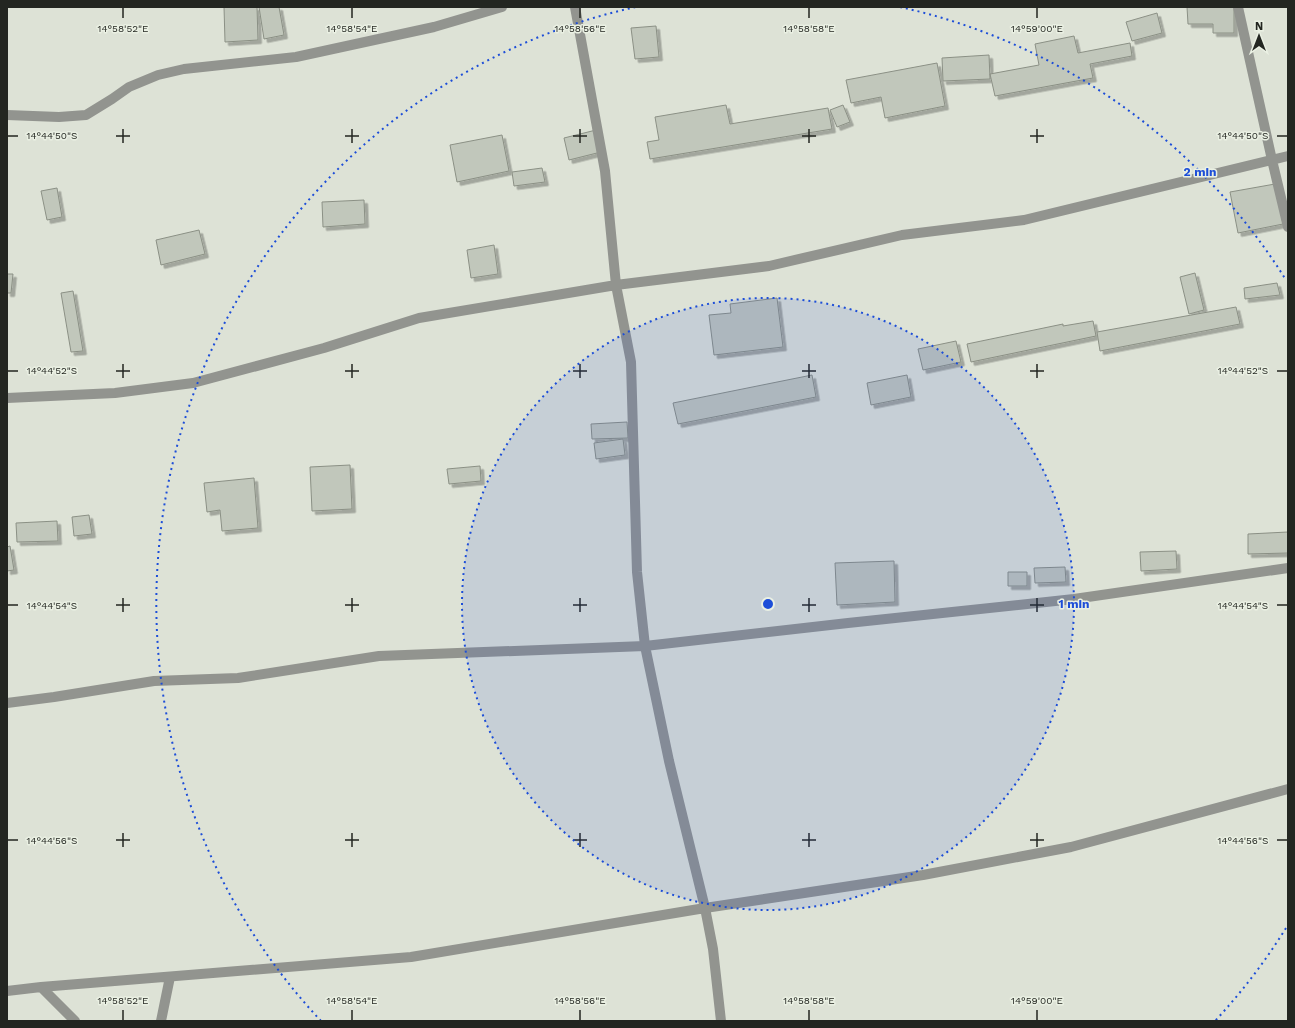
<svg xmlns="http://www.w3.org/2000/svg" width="1295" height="1028" viewBox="0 0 1295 1028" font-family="'Work Sans',sans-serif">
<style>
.building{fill:#c1c7bb;stroke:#8b9085;filter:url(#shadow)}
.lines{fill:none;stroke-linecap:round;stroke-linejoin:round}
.street{stroke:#92948f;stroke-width:10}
.ticks{fill:none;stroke:#232621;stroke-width:1.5}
.ring{fill:none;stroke:#1d4ed8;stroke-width:2;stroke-dasharray:2 4}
.ticks-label{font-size:10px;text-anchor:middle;fill:#232621;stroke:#eaf0e3;stroke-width:3;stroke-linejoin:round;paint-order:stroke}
.centre{fill:#1d4ed8;stroke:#eaf0e3;stroke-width:2}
.ring-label{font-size:12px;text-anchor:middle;font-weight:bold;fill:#1d4ed8;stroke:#eaf0e3;stroke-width:3;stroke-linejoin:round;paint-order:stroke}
</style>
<defs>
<filter id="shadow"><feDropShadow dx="3.5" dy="3.5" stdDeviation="0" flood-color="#0004"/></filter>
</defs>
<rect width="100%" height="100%" fill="#dde2d6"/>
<path class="building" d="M224,7H257L258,40L225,42Z
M259,7H279L284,35L264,39Z
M1187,7H1234V33H1213V24H1188Z
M1157,13L1162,33L1132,41L1126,22Z
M656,26L659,57L635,59L631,28Z
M1074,36L1078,53L1130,43L1132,56L1090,64L1093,78L995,96L990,74L1039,65L1035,44Z
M989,55L990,79L943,81L942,58Z
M937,63L945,106L885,118L881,97L851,103L846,80Z
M726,105L730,124L828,108L832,129L650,159L647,142L659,140L655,117Z
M843,105L850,122L837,127L830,110Z
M596,130L601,152L569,160L564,138Z
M502,135L509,171L457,182L450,145Z
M542,168L545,182L514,186L512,172Z
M1275,184L1283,224L1238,233L1230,192Z
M57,188L62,217L47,220L41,191Z
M364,200L365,224L323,227L322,202Z
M199,230L205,254L161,265L156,240Z
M494,245L498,274L471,278L467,250Z
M1195,273L1204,310L1189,314L1180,277Z
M7,274H13L11,293H7Z
M1277,283L1280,295L1245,299L1244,288Z
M73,291L83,351L71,352L61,293Z
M777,298L783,347L714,355L709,315L731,313L730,304Z
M1236,307L1240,324L1100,351L1097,332Z
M1093,321L1096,336L971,362L967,344L1063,324V326Z
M956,341L961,362L923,370L918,349Z
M812,375L816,397L678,424L673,403Z
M907,375L911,397L871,405L867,383Z
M627,422L628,438L592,439L591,424Z
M623,439L625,455L596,459L594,443Z
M350,465L352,509L312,511L310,467Z
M480,466L481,481L449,484L447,469Z
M254,478L258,528L222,531L220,510L207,512L204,483Z
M89,515L92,534L74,536L72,517Z
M57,521L58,541L17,542L16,523Z
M1288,532V553L1248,554V534Z
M10,546L14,570L7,571V547Z
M1176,551L1177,569L1141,571L1140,552Z
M894,561L895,602L837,605L835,563Z
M1065,567L1066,582L1035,583L1034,568Z
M1008,572H1027V586H1008Z"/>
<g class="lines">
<path class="street" d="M575,7L605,171L616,285L631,362L637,572L645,646L669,761L705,908L713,949L721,1021
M1238,7L1272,160L1288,227
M7,115L59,117L86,115L112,99L129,87L158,75L184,69L296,57L434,27L502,7
M7,398L115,393L193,383L324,348L419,318L616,285L769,266L902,235L1024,220L1288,156
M7,703L54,697L154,681L238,678L379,656L645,646L848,623L1074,599L1288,568
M41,987L411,957L705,908L923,875L1071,847L1288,789
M7,991L41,987L75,1021
M161,1021L170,977"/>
</g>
<path class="ticks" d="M123,8V18M352,8V18M580,8V18M809,8V18M1037,8V18M123,129V143M352,129V143M580,129V143M809,129V143M1037,129V143M8,136H18M116,136H130M345,136H359M573,136H587M802,136H816M1030,136H1044M1277,136H1287M123,364V378M352,364V378M580,364V378M809,364V378M1037,364V378M8,371H18M116,371H130M345,371H359M573,371H587M802,371H816M1030,371H1044M1277,371H1287M123,598V612M352,598V612M580,598V612M809,598V612M1037,598V612M8,605H18M116,605H130M345,605H359M573,605H587M802,605H816M1030,605H1044M1277,605H1287M123,833V847M352,833V847M580,833V847M809,833V847M1037,833V847M8,840H18M116,840H130M345,840H359M573,840H587M802,840H816M1030,840H1044M1277,840H1287M123,1010V1020M352,1010V1020M580,1010V1020M809,1010V1020M1037,1010V1020"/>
<circle cx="768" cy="604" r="306" fill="#1d4ed8" fill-opacity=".12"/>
<g class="ring">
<circle cx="768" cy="604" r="306"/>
<path d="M1286 928A611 611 0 0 1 1215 1021M321 1021A611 611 0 0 1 636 7M900 7A611 611 0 0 1 1286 280"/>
</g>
<g class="ticks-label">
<text x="123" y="32">14°58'52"E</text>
<text x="352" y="32">14°58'54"E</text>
<text x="580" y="32">14°58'56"E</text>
<text x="809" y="32">14°58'58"E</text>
<text x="1037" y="32">14°59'00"E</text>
<text x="52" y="139">14°44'50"S</text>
<text x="1243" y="139">14°44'50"S</text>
<text x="52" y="374">14°44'52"S</text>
<text x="1243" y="374">14°44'52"S</text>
<text x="52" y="609">14°44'54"S</text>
<text x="1243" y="609">14°44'54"S</text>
<text x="52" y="844">14°44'56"S</text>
<text x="1243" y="844">14°44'56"S</text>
<text x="123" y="1004">14°58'52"E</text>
<text x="352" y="1004">14°58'54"E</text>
<text x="580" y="1004">14°58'56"E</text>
<text x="809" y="1004">14°58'58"E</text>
<text x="1037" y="1004">14°59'00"E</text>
</g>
<circle cx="768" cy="604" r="6" class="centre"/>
<g class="ring-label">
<text x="1200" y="176">2 min</text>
<text x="1074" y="608">1 min</text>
</g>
<rect width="1295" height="1028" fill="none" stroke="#232621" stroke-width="16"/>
<g transform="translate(1259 36)" stroke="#eaf0e3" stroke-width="3" paint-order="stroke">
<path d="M0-3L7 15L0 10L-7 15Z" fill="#232621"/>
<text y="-6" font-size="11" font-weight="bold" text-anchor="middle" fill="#232621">N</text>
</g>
</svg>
